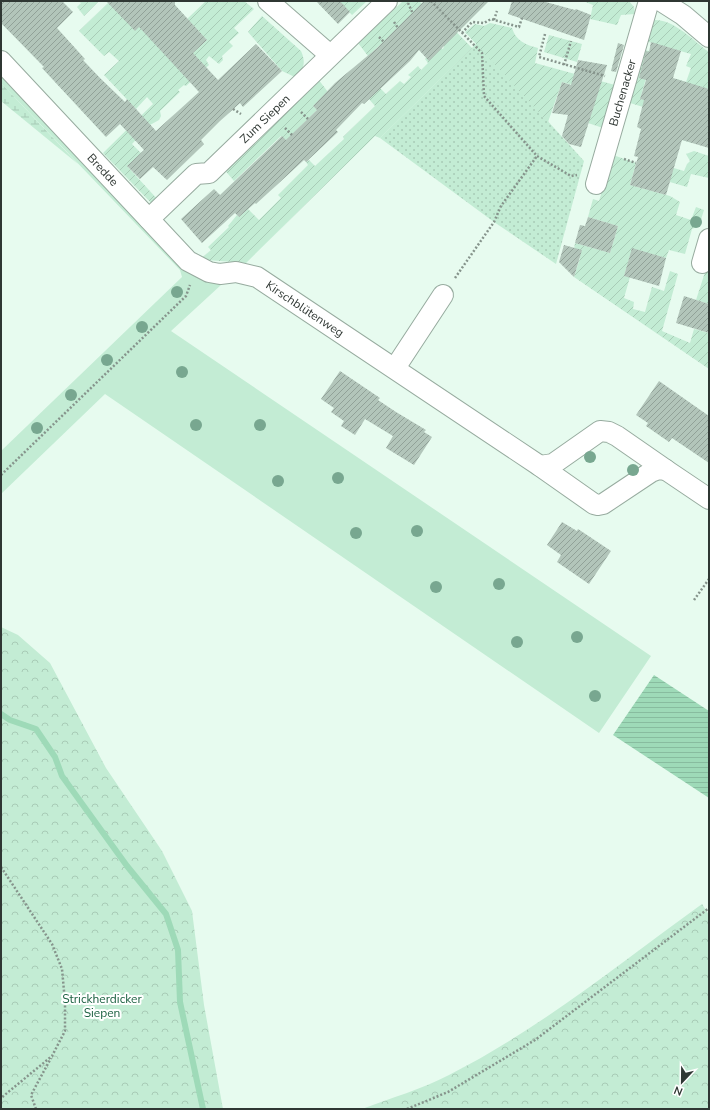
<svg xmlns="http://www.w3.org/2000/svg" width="710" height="1110" viewBox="0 0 710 1110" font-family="'Nunito Sans',sans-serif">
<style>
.grass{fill:#c3ecd4}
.forest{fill:url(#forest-crowns)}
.wetland{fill:url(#wetland-marsh)}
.park{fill:url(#park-dots)}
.garden{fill:url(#garden-furrows)}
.water{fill:url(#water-rules)}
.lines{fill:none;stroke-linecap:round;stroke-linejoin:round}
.stream{stroke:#9edab8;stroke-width:6}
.building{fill:url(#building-hatch)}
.minor-casing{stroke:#97ab9f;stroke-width:22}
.path{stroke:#86948c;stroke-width:2.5;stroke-dasharray:2 2;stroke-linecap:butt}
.minor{stroke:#fff;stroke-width:20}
.tree{fill:#78a790}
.labels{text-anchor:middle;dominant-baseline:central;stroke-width:4;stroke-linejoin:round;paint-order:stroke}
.street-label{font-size:12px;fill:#2f3733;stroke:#fff}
.park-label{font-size:12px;fill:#1d6242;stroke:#fff}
</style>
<defs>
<pattern id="forest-crowns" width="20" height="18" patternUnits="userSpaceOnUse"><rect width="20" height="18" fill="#c3ecd4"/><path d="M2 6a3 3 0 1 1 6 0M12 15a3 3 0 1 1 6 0" fill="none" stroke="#a8cbb6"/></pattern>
<pattern id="wetland-marsh" width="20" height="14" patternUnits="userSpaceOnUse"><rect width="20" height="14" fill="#c3ecd4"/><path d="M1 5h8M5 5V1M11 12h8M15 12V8" fill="none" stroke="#a8cbb6"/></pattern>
<pattern id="park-dots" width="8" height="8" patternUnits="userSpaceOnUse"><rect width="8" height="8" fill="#c3ecd4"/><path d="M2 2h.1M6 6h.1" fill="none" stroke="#a8cbb6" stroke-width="1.8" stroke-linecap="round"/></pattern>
<pattern id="garden-furrows" width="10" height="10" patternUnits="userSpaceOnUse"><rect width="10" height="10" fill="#c3ecd4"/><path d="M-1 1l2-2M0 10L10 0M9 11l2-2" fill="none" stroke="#a8cbb6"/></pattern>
<pattern id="water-rules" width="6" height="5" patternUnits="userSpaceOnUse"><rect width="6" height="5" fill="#9edab8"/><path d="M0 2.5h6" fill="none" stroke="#88bc9f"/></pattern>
<pattern id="building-hatch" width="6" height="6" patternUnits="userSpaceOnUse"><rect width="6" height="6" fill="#b2c5ba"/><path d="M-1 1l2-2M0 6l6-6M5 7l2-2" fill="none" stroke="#91a198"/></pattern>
</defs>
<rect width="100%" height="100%" fill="#e7fbef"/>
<path class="grass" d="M1,61L221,285L171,331L651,656L599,733L105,394L1,494V451L182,277L180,270L1,83Z"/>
<path class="forest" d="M1,627L18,635L50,663L106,768L162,851L192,911L204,1005L223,1109H1Z
M702,904L709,915V1109H362C391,1098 422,1089 449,1075C540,1029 620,963 702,904Z"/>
<path class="wetland" d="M1,83L78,164L1,101Z"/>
<path class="park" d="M477,43L584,161L556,264L494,222L380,138Z"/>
<path class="garden" d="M78,1H99L84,16L77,7L81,3Z
M206,1H244L254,9L234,28L239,33L229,42L233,46L222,56L223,60L219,64L209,56L206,60L209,65L186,86L184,85L178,90L180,92L160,111L161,116L159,120L150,125L132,144L141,153L127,166L159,201L154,206L103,153L153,104L147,97L136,109L104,75L119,61L109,52L104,56L79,31L108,3L152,14L177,68L207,40L187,19Z
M339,1H367L352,15Z
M403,1H419L423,5L368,56L358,43Z
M583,1H629L634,7L635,14L621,15L617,25L590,19L593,5Z
M431,6L472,48L380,138L375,136L246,263L207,260L203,257L211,250L208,247L229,227L228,226L237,215L239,217L248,209L259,220L281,198L278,195L308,165L306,162L309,160L315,166L344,139L343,137L375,106L368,98L379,87L386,94L400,81L404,84L411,77L408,75L418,66L421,70L428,63L425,59L437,46L443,49L444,46Z
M262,16L301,51C306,62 304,68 297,78L282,71L248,32Z
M653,20C673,18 694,41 709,52V84L692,143L679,139L674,90L677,79L686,82L691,68L686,66L691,54L645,41Z
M490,23L512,28C516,41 526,45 538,48L535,63L615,85L603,128L588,123L598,92L562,82L548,122L465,32L475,24L484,26Z
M549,35L582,44L577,62L544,52Z
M642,49L649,51L643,70L648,71L640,99L645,100L643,107L627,102Z
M318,79L328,92L313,106L317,110L286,140L281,136L234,181L223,168Z
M694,151L709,156V178L691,174L687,187L663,180L667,166L684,171L687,164L690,161L686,154Z
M613,155L636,163L630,185L670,196L680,202L676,215L691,220L696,207L704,210L699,226L692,229L685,254L669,250L666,258L632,249L624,276L630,277L624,298L634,302L633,309L645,312L652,287L664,291L670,271L678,274L662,331L690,343L694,329L709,333V369L574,277L580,258L573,255L575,243L610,253L618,226L588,217L593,199L599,201Z
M709,260V304L696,300Z"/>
<path class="water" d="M654,675L709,711V798L613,735Z"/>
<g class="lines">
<path class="stream" d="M1,714L10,720L36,729L55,757L62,776L127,866L166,914L178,950L180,1002L203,1109"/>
</g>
<path class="building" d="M1,1H62L73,12L57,28L85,59L83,60L100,78L125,102L127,99L156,131L199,92L139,27L135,31L106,1H175V5L207,40L193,53L218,80L256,44L282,71L243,107L240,103L220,121L201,140L204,144L167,180L153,167L140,179L127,166L144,150L120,124L106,137L42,68L44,67L1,23Z
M316,1H340L350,12L338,24Z
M424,1H489L429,61L419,50L410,61L364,104L362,103L336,130L338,132L306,162L304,160L256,204L255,203L239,217L235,213L202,243L181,219L214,189L220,195L282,136L286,140L317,110L313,106L335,83L377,48Z
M512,1H542L575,10L576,9L591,15L584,40L508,14Z
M651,42L681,51L673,78L709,89V148L682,140L666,195L630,185L638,157L634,156L641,129L637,127L644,100L640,99L646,80L639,78L646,51L649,52Z
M618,43L624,45L616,72L611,71Z
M578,60L607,65L581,147L569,144L562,136L568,115L552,113L562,82L571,85Z
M588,217L618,226L610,253L575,243L580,225L585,226Z
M564,245L582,250L574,277L559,262Z
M632,248L666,258L659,286L624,276Z
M684,296L709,304V333L676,323Z
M340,371L380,398L378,400L396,412L426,430L424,432L432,437L414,465L386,448L393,436L365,419L355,435L341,426L344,421L331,412L334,408L321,399Z
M659,381L709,416V463L672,438L669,442L646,426L648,423L636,415Z
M562,522L577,531L578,529L611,551L589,584L557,562L561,555L547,545Z"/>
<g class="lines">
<g class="minor-casing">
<g id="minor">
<path d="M268,1L330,55"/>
<path d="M661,1L683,15L709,37"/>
<path id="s1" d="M1,61L188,261L209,272L220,274L236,272L257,277L540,466L594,504L598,505L603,504L651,472L659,469L666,470L709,499"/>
<path id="s2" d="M596,184L649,1"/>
<path id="s3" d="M149,219L196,174L209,173L387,1"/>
<path d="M702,263L709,239"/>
<path d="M395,368L443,295"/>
<path d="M540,466L553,464L600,431L609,432L617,436L666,470"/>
</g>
</g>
<path class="path" d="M431,1L482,53L484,96L537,156L571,176L577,175
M408,3L413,14
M494,20L497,11
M394,22L398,28
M462,33L472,22L484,23L491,19L519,27L522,18
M545,34L539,57L605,76
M379,37L384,42
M564,65L571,41
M233,109L241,114
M301,112L308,119
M285,128L292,135
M624,159L636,163
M455,278L494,222L501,206L537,156
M1,475L186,296L190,285
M694,600L709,579
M1,867L52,944L62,969L65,1002V1031L52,1056L1,1098
M36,1109L31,1095L51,1058
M407,1109L448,1092L535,1040L709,908"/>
<use href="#minor" class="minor"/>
</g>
<g class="tree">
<circle cx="696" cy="222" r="6"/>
<circle cx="177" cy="292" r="6"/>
<circle cx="142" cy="327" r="6"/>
<circle cx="107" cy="360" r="6"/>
<circle cx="182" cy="372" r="6"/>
<circle cx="71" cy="395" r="6"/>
<circle cx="196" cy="425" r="6"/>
<circle cx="260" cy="425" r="6"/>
<circle cx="37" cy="428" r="6"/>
<circle cx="590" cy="457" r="6"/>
<circle cx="633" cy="470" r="6"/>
<circle cx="338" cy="478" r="6"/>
<circle cx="278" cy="481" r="6"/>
<circle cx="417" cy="531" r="6"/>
<circle cx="356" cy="533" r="6"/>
<circle cx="499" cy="584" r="6"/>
<circle cx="436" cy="587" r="6"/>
<circle cx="577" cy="637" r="6"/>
<circle cx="517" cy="642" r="6"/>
<circle cx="595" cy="696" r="6"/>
</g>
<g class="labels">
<g class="street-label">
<text stroke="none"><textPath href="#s2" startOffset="95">Buchenacker</textPath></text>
<text stroke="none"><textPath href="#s3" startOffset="156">Zum Siepen</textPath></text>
<text stroke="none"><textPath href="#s1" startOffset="149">Bredde</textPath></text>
<text stroke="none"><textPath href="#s1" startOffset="404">Kirschblütenweg</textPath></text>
</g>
<g class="park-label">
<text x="102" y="999">Strickherdicker<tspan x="102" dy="14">Siepen</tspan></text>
</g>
</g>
<rect width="710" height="1110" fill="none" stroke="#2f3733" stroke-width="4"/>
<g transform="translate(682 1082) rotate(202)" stroke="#ffffff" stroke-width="3" paint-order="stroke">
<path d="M0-3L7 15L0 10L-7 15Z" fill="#2f3733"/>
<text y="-6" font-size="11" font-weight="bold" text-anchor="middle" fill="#2f3733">N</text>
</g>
</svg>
